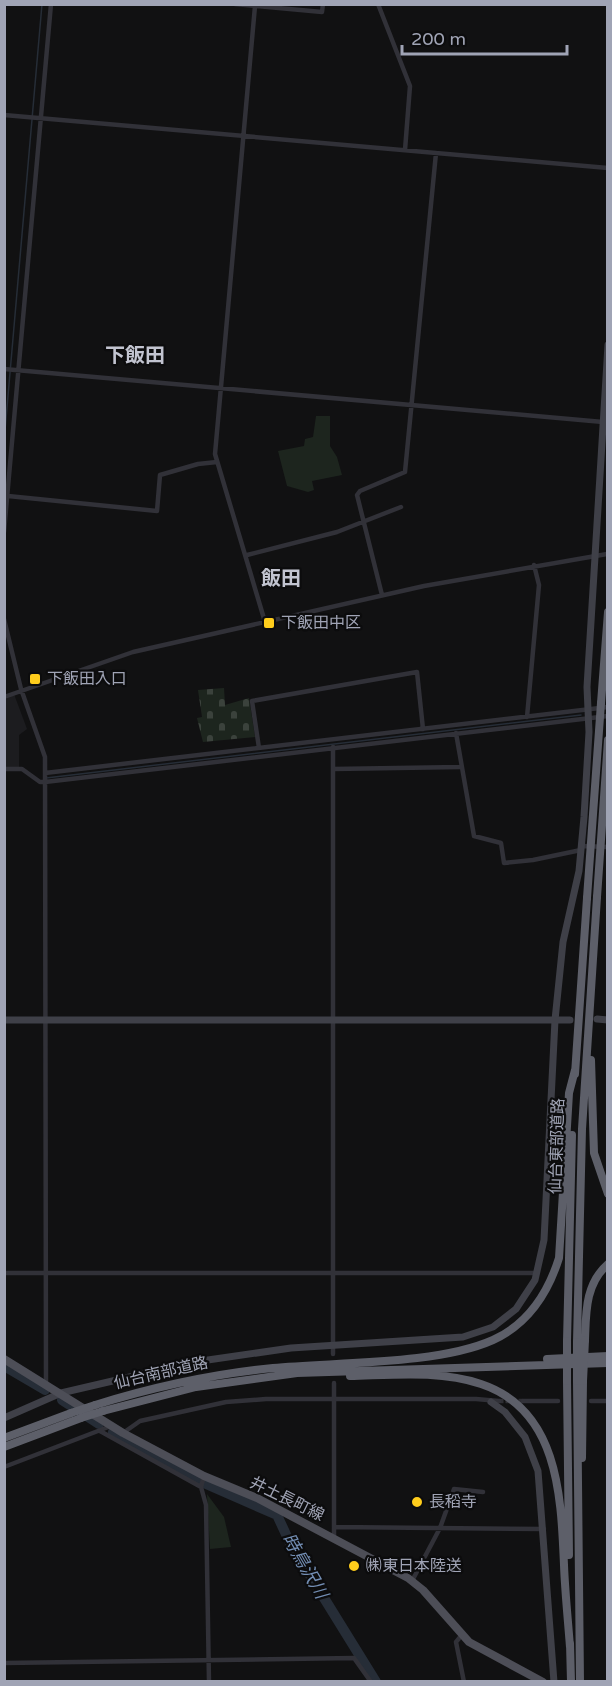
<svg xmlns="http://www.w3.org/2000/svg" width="612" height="1686" viewBox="0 0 612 1686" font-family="'Varela Round','Noto Sans JP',sans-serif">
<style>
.built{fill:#1c1c1f}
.grass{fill:#1d251e}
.cemetery{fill:url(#cemetery-stones)}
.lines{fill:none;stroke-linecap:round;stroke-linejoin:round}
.stream{stroke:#262d37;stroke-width:1.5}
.river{stroke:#262d37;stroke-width:10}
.street-tunnel{stroke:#2e2e33;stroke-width:4.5;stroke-dasharray:4.5 2;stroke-linecap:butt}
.street{stroke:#313138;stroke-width:4.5}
.secondary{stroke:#3f4048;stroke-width:7}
.primary{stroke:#4d4e57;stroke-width:8}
.highway{stroke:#5d5f69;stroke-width:8}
.highway-bridge{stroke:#5d5f69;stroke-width:8}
.poi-dot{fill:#ffcd1c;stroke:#0c0c0d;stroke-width:2}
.labels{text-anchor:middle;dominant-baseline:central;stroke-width:4.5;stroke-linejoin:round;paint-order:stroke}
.poi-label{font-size:16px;fill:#a0a4b5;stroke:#0c0c0d;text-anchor:start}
.street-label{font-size:16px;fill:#a0a4b5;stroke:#0c0c0d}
.water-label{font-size:18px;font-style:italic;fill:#738eb4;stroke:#0c0c0d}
.quarter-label{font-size:20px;font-weight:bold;fill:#c2c4d0;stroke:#0c0c0d}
</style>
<defs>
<pattern id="cemetery-stones" width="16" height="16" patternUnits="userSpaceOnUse" patternTransform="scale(1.5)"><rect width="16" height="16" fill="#1d251e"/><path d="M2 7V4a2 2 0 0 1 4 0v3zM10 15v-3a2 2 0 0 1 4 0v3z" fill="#3b423c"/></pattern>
</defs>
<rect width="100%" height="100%" fill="#111112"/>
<path class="built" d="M14,694L27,729L19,735V767H5V699Z"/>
<path class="grass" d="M316,416H330V446L337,457L342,475L312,481L314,490L308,492L287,486L278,451L304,446L305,439L313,437Z
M207,1494L224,1517L231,1547L210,1549Z"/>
<path class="cemetery" d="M224,688L225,705L249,698L255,737L203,742L197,718L202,717L198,690Z"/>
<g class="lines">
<path class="stream" d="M4,442L42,4
M46,778L581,715"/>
<path class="river" d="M4,1366L45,1390
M62,1400L99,1424
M113,1432L197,1480
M206,1484L277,1515L290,1543L376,1682"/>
<path class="street-tunnel" d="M499,1401H523"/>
<path class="street" d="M235,4L322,12L323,4
M378,4L410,86L405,150
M255,6L215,454L265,622
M4,115L608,168
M4,369L603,422
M8,496L157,511L160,475L198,464L217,462
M4,532L51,4
M247,555L337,532L401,507
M382,595L357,495L360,491L405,472L436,153
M4,619L21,689L45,757L46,1384
M4,697L133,652L424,586L607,554
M527,717L539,585L534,565
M456,733L474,836L501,843L504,863L533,860L581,850
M333,747V1354
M259,748L252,701L417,672L423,729
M4,769H22L40,782H45L608,716
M333,769L460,767
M45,773L608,707
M582,846L608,847
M4,1273H537
M334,1383V1539
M523,1401H558
M591,1401H608
M100,1431L201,1487
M123,1433L140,1421L226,1402L266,1399H476L499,1401
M4,1467L111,1426
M204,1476L201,1487L206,1505L209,1682
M334,1527L544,1529
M412,1581L440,1528L454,1489L483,1492
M461,1636L456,1642L464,1682
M4,1663L354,1658L371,1682"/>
<path class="secondary" d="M597,1019L608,1020
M4,1020H570
M491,1402L505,1412L525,1437L538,1471L554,1682
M4,1418L61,1393L194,1362L291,1348L463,1337L493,1327L516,1309L535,1280L544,1240L555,1020L563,942L579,871L584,817L589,732L587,687L608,345"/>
<path class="primary" d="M4,1359L123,1433L204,1476L257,1498L408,1578L423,1590L469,1642L543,1682"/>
<path class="highway" d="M601,703L608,612
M591,1060L594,1153L608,1194
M575,1074L587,898
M585,1340C586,1313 585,1284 608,1264
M567,1341L572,1135
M577,1342L582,1129L597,897
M547,1359L608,1356
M350,1376C393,1375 440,1370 481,1384C559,1410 561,1497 564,1565C565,1592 568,1620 570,1647
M567,1381L569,1555
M577,1381L580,1682
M95,1405C153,1387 212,1374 273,1368C336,1362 437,1365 493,1340C528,1324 548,1293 559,1258L569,1093L575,1070
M103,1411L196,1387L297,1373L608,1363
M4,1438L71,1413
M4,1447L81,1418
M582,1458L583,1381
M570,1643L571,1682"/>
<path class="highway-bridge" d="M597,897L608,740
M587,898L601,703
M567,1381V1341
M577,1381V1342
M583,1381L585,1340
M71,1413L95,1405
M81,1418L103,1411"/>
</g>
<g class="poi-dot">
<rect x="263" y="617" width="12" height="12" rx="3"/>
<rect x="29" y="673" width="12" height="12" rx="3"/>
<circle cx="417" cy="1502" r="6"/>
<circle cx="354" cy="1566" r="6"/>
</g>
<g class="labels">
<g class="poi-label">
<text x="281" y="623">下飯田中区</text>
<text x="47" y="679">下飯田入口</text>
<text x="429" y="1502">長稻寺</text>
<text x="366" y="1566">㈱東日本陸送</text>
</g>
<g class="street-label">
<text transform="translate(557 1146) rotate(-88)">仙台東部道路</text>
<text transform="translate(161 1373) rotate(-13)">仙台南部道路</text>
<text transform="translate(287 1499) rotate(26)">井土長町線</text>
</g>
<g class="water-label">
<text transform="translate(305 1566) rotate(60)">時鳥沢川</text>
</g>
<g class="quarter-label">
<text x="135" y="356">下飯田</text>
<text x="281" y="579">飯田</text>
</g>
</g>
<rect width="612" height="1686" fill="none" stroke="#a0a4b5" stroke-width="12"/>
<path d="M402 45v9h165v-9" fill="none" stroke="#a0a4b5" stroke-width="3"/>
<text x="411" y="45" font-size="18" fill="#a0a4b5" stroke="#0c0c0d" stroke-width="4.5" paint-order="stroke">200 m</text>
</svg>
